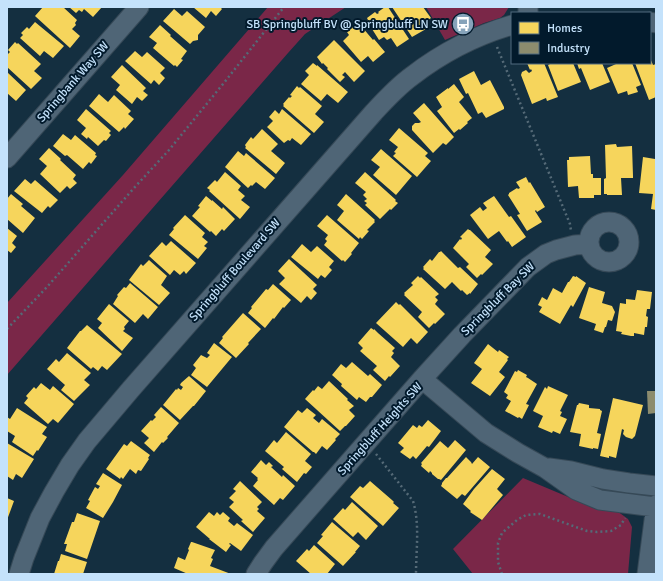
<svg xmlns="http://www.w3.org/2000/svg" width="663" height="581" viewBox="0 0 663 581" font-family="Signika,sans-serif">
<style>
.green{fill:#7a2748}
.homes{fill:#f6d55c}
.industry{fill:#8c8c6e}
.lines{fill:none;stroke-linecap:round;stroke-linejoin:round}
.minor-casing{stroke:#364957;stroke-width:21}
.path{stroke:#556a77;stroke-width:2.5;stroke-dasharray:2 3;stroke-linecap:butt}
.minor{stroke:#4f6576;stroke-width:19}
.labels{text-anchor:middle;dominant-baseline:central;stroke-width:4;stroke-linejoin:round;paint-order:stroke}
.poi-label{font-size:12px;fill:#c4e2fb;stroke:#021a2c;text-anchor:end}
.street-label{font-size:12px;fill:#c4e2fb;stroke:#021a2c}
</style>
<rect width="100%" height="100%" fill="#142f40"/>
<path class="green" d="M268,7H346L305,34L288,53L7,375V303L123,175Z
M426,7H509L504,15L500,18L484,23L445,40Z
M523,478L585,504L617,511L628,519L632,527L628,574H473L453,549Z"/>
<path class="homes" d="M43,7H63L77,20L75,23L76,25L72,29L80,36L70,48L35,16Z
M69,7H102L93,17L84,9L82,12L79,10L76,13Z
M193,7H220L222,9L216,16L211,11L206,18Z
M385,7L386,8L388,7L409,39L397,47L391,38L387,40L384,37L379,40L367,21L368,20L367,18L375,12L377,14L379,13L378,12Z
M392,7H423L431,18L425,22L423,18L420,20L426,29L412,37Z
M174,9L182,16L187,11L205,27L198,35V40L193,41L190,44L163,21Z
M35,22L64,46L53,58L44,51L40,56L20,38L23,35L21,33L27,27L29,29Z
M160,25L171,35L170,36L187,51L181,59L183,60L177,67L175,65L174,66L153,48L157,43L149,37Z
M355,25L359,29L362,27L373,40L374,39L385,52L373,62L368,56L361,62L343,41L349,35L347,32Z
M334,40L365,71L354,82L345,72L342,75L345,77L340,82L327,69L328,68L323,63L322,64L317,57Z
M15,42L17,44L18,43L41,64L34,71L42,78L31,89L7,67V53L8,54L10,52L8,50Z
M135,51L142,57L147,52L165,68L160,73L165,78L159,85L154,80L151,84L125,61Z
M650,58L653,65L656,64V97L649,100L635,63H650Z
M313,63L317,66V65L348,92L338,103L327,94L321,101L301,84L309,75L305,71Z
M527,63H544L558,97L547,101L546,98L532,104L521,75L522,72L526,70L529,73L532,71L531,69L530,70Z
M552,63H573L581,82L558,91L548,65Z
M577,63H602L610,82L590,90L581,68L579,69Z
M615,63H632L641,85L636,87L638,92L628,95L627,91L618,94L607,68L616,64Z
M122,65L146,88L143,91L148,95L142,101L137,97L132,104L116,90L120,85L111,77Z
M474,71L481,85L490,80L504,107V109L486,118L482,112L478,114L468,93L466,94L459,79Z
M7,72L26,90L16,101L7,93Z
M454,84L464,97L459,102L472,118L467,122L468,123L460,130L459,129L454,133L437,111L442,107L436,97L448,88V89Z
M297,86L299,88L300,87L322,106L315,114L324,122L314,133L283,106L284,105L283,104L289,97L290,98L292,96L290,95Z
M99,94L108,102L114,95L131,111L128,114L134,119L125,129L124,127L119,132L89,106Z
M424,103L454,137L446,145L443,143L433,153L412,130V126L415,123H419L421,122L413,113Z
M86,109L111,131L109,133L111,135L106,141L104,140L98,146L88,137L87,139L81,134L86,128L77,120Z
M282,109L311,134L301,145L292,138L290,141L288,140L284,143L267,127L273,121L269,117L275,110L279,114Z
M399,128L428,153L425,156L431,161L417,177L393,156L396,153L394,152L398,147L389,140Z
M262,129L278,144L271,151L285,163L276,174L245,148L246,147L245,145L251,137L253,139Z
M63,134L71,140L75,135L96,153L95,155L97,156L91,164L89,162L83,169L67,155L65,156L53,146Z
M616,144L617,147L632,146L633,176V178H621L622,195H607V194H604V179L606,178L605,145Z
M49,148L61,159L60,160L76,175L73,179L77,183L70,189L67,186L60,193L40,174L47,166L39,159Z
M381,149L412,176L396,195L373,175L380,167L371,160Z
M238,151L244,156L246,153L275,178L265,189L256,182L252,186L251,185L248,188L225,167Z
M655,155H656V210L651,209L653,194L639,193L643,157L655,159Z
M590,156L591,174H593V178H601V195H594V198H579L578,186L568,187L567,160H569V157Z
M225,172L241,186L238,190L245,196L241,200L250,207L240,219L209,191L210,190L207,188L215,180L217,182Z
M365,172L396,200L395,201L398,203L391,210L390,209L380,219L365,205L367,203L364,201L367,199L363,195L366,192L355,183Z
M526,177L529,183L530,182L545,207L537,212L536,210L535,211L542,222L527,231L517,215L520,214L508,195L509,194V193L517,188L518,189L520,188L516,182Z
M25,179L31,184L35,180L58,200L50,208L48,206L42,213L14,191Z
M11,194L23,204L21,206L35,218L23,233L7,219V199Z
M346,194L375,220L374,221L375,222L367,230L369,231L362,239L360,237L359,239L337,220L344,211L337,205Z
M206,196L212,201V200L222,209L223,207L235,219L224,231L222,229L216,236L211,231L210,232L192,216L200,207L198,206Z
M494,196L509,217L511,216L526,237L512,247L508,241L507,242L499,231L488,239L470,215L480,207L483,211L487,208L483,203Z
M185,215L205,233L202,237L208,242L204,246L207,248L198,259L169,235L174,229L173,228Z
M327,215L359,243L351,253L352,254L345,262L343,260L342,261L324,245L327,241L325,239L328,235L317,226Z
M7,228L17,236L12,243L16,247L11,253L7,250Z
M468,229L469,230H470L491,250L485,257L493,264L482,275L481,274L477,278L466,267L469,264L453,248L460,239L461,240L462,238L460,237Z
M171,241L196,263L186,274L184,271L180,275L174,270L170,275L149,256L162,242L166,246Z
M302,244L311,252L317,246L334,261L329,267L332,270L325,278L321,275L318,279L291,257Z
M441,251L458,268L460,267L478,284L470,294V293L467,295L462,290L461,291L452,282L445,289L423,269L424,268L423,267L430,259L432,261L439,252H440Z
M289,259L317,285L313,289L317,293L311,300L307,296L301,303L279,284L285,278L278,271Z
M149,260L167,276L161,285L170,293L159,305L129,280L141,264L143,266Z
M418,276L420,278L421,277L439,294L435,297L438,300L435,304L445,314L435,324L434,323L429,328L418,317L422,312L404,295L405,294L404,293L413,285L411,283Z
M573,276L576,277V276L586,283L573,307L571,305L560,324L539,312L542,307L538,305L542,297L547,300L553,288L562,293L568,282H569Z
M130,283L158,307L148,319L143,314L135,323L113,304L118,296L117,295L124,287L126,288Z
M273,284L291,300L284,308L283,307L274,319L273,318L265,328L248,313L252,308L251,307L266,289L268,290Z
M589,287L605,292L602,303L612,306L615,312L612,321L608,320L606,327H605L603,333L594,330L596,324L579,318Z
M637,290L652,292L650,309H647L646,316L648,317L647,327H645L644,335L634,333V336H631L621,334L622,332L616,331L620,303L626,304V299L635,300Z
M396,302L399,305L400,304L428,332L417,344L411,338L403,347L376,323Z
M109,304L129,321L124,327L125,329L123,331L133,338L122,351L98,328L102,323L97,319Z
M243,313L261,329L248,343L249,344L236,358L219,343L223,338L222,337Z
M87,325L122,354L107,370L102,366L98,371L93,367L91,369L67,348L80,331H81Z
M371,328L374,330V329L378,333L395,348L392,351L394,353L391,357L400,366L390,377L389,376L385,381L373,370L377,366L360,351L363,348L358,343Z
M214,343L232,357L207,387L191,375L196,368L193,365L201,355L207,358L210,355L207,353Z
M488,344L498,352L499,350L509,357L507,359L508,360L499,372L505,377L490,396L471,383L482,369L474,363Z
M67,353L91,373L84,380L90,385L74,401L61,390L65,385L47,369L56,359L59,362Z
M352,362L368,376L370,374L382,385L372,397H370L366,402L359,397L357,400L341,386L342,384L332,375L341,364L346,368Z
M518,370L527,375L526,377L528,378L537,384L526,404L529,405L522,419L519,417L518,418L505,411L511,401L506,398L508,395L504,392L515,371L517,372Z
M189,376L206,391L194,406H193L180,420L163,405L176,389L177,390L178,388L181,390L183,387L180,385L181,383Z
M329,381L348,399L347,400L354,406L349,410L355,416L346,426H345L340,431L305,399L313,390L314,391L318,386L322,389Z
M41,383L50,390L53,386L74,404L58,423L53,419L48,424L24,403L28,398L26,396L34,387L36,389Z
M548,386L568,395L560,411L562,412L560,416L567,419L560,434L553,431L552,433L538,427L543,416L533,411L545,387L547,389Z
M613,398L643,405L635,436L632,439L626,437L623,434L624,430L622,429L616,458L609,456V458L600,456Z
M579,403L589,405V408L600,409V410L602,411L597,433L601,434L598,449L593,448V449L579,446L581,434L570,432L577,405H578Z
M161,407L179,423L167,437L168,438L163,443L162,442L154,452L144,443L149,438L141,431L151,420L152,421L156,417L154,415Z
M17,408L47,427L42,434L47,437L38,451L37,450L33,456L12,442L15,436L7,431V417L10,419Z
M307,408L316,415L313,418L319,423L322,419L340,434L335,439L336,440L327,450L322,446L316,454L314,452H313L284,427L298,410L302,413Z
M428,420L441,431L429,447L427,446L416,459L413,456L410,459L400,452L404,448L398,443L413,425L417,428L419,425L422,427Z
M286,432L311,454L305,461L312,467L306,474L304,473L297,482L282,469L284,467L265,451L274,440L277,443Z
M455,440L466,450L441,480L439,479H438L432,474V473L430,471L429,473L421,466L422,464L421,463L440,441L448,448Z
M131,441L150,455L148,458L149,459L141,471L138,470L136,474L130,469L123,479L121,477L120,479L106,469L124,444L127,446Z
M7,443L34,459L22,478L16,474L13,480L7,476Z
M466,457L471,462L472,464L478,457L490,467L465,496L462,494L457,499L441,486L442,484V483L446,478H447Z
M261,460L266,465L269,462L273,466L271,467L282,477L283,475L295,486L283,500L280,498L274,505L253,486L258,480L257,479L258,478L251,472Z
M492,469L505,479L497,489L503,495L482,520L470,512L471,511L463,504L474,489Z
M103,473L122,485L113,502L103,518L86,508L90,501L88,500L95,487L98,489L100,486L96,484Z
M240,481L262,502L257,507L259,509L257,511L265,518L253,532L241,521L243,520L229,507L234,502L229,498L236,491L233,489Z
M370,481L392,500L394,502L393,503L399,508L383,526L350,497L360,486L363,488Z
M7,498L14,501L7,520Z
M352,502L378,526L366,540L358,532L353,537L333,519L343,508L345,510Z
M209,512L214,516L217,512L220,515L223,512L230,518L228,521L234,526L237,523L253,535L241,551L230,543L229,544L231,545L226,552L209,539H210L196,527Z
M77,513L100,521L87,559L65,551L67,544H64L72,522H74Z
M332,522L360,546L355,552H356L343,566L317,543L323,536L321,535Z
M191,542H192L215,550L211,558L213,559L210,566L231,574H188L174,568L178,557L185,560L189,550L188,549Z
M314,545L335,564L327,574H311L296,561L307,549L309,551Z
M61,554L87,562L83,574H54L58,561H59Z"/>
<path class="industry" d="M647,391H656V413L648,414Z"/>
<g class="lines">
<g class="minor-casing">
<path id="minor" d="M528,13V7
M650,22L656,23
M7,158L139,7
M589 242a20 20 0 1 1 40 0a20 20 0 1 1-40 0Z
M422,379L486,433L518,453L545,468L576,490L600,500L655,507
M549,468L571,471L603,479L629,483L656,486
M19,574L24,558L40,518L54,492L70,465L87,441L131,389L374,112C386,99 398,86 412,76C443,52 474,36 512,25
M256,574L263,563L274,548L422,379L462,335L528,267L546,254L556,250L575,245L589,244
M647,574L656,505"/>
</g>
<path class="path" d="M497,47L570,224L571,231
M7,329L47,287L134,188L169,150L223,84L284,7
M376,454L413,501C420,524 416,550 416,574
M502,574L498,562V543L502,533L517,520L526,515L540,514L587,531L597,532L611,531L621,525L625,518"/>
<use href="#minor" class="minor"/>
</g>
<defs>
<g id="bus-disc" transform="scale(1.15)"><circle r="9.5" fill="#86a3ba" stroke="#021a2c"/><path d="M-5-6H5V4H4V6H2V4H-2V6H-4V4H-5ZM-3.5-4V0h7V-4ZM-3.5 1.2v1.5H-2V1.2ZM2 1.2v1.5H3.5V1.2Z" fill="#fff"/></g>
</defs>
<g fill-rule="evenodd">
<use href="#bus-disc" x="463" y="24"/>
</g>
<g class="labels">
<g class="poi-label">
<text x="448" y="24">SB Springbluff BV @ Springbluff LN SW</text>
</g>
<g class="street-label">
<text transform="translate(73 82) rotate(-49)">Springbank Way SW</text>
<text transform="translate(235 270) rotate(-49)">Springbluff Boulevard SW</text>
<text transform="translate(498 299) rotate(-45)">Springbluff Bay SW</text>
<text transform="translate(380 429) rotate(-48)">Springbluff Heights SW</text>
</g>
</g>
<rect width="663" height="581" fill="none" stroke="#c4e2fb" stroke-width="16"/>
<rect x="511" y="12" width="140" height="52" fill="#021a2c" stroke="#506a7f"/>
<rect x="519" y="22" width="20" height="12" fill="#f6d55c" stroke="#506a7f"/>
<text x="547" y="32" font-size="12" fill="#c4e2fb">Homes</text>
<rect x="519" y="42" width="20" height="12" fill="#8c8c6e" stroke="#506a7f"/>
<text x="547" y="52" font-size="12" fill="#c4e2fb">Industry</text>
</svg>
